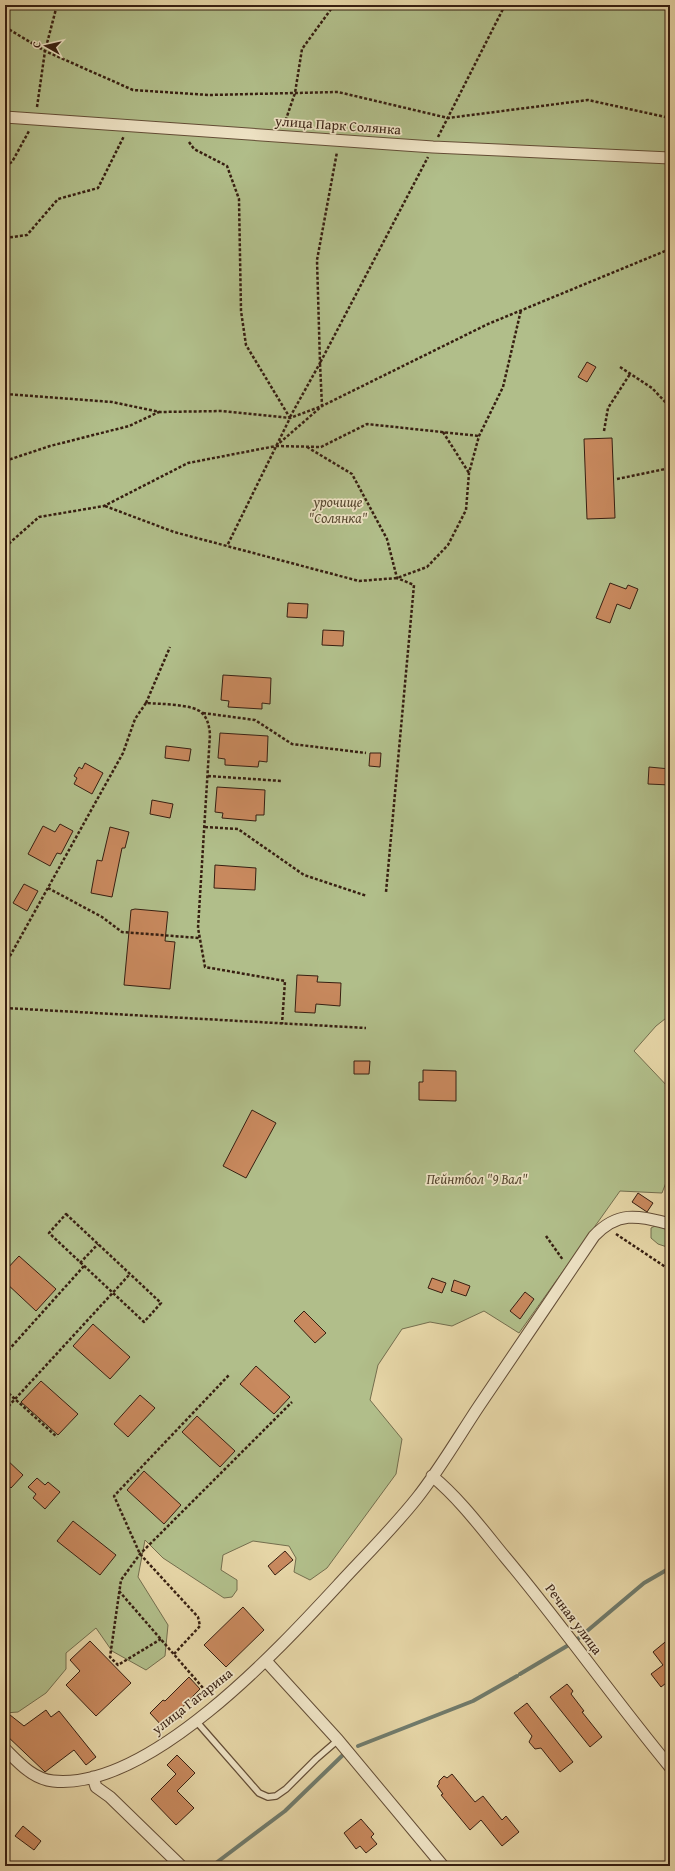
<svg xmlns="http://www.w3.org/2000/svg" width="675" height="1871" viewBox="0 0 675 1871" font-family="'Gentium Book Plus',serif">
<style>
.green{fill:#b1be8a;stroke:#746e4e}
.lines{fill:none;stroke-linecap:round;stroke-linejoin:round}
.stream{stroke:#707b6c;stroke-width:4}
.building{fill:#c8895e;stroke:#371f11}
.service-casing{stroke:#634d36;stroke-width:8}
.minor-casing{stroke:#634d36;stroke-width:13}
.path{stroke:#371f11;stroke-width:2.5;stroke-dasharray:3 2;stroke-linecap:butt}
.service{stroke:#efe4c6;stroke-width:5.5}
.minor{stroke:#efe4c6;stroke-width:11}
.labels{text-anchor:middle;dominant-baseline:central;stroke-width:3.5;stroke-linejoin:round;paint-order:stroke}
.street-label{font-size:14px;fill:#371f11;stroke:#efe4c6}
.park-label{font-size:14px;font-style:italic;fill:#56472f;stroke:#efe4c6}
</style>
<rect width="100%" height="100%" fill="#e6d6a7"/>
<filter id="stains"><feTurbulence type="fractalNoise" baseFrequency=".005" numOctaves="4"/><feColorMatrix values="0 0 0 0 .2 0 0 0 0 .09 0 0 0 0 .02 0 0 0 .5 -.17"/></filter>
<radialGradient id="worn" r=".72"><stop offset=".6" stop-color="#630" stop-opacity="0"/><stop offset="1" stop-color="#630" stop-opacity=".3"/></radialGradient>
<path class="green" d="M5,5H670V1015L656,1026L634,1051L670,1089V1172L662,1193L620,1191L519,1333L484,1311L452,1326L430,1322L402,1329L378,1365L370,1400L402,1439L396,1474L327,1568L310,1580L294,1572L296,1558L289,1546L253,1541L223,1555L221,1570L237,1580V1590L232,1597L224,1598L163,1558L145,1540L138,1577L168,1625L165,1656L146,1670L112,1651L96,1628L66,1653V1669L46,1693L18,1712L5,1713Z
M657,1225L670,1227V1248L658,1244L651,1238V1228Z"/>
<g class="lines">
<path class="stream" d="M574,1642L644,1583L670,1568
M520,1674L572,1643
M358,1746L473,1701L517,1676
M212,1866L285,1811L346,1752"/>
</g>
<path class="building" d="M587,362L596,367L587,382L578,377Z
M612,438L615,518L587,519L584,439Z
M610,583L626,589L628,585L638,589L630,609L617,604L610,623L596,618Z
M288,603L308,604L307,618L287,617Z
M323,630L344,631L343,646L322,645Z
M223,675L271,678L270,704L262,703V709L228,707L229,701L221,700Z
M220,733L268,736L267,762L259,761L258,767L225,765V759L218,758Z
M166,746L191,749L189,761L165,758Z
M370,753H381L380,767L369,766Z
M85,763L103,773L92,794L74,784L77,778L74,776L79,767L82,769Z
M649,767L670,769V785L648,784Z
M217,787L265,790L264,815H256V821L222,818L223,813L215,812Z
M152,800L173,804L170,818L150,814Z
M60,824L73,831L61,854L57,853L50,866L28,854L43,826L55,832Z
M110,827L129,832L125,848H122L112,897L91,893L97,860L102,861Z
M215,865L256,868L255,890L214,888Z
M24,884L38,891L27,911L13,903Z
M135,909L168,912L165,941L175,942L170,989L124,985L131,910Z
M297,975L318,976L317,982L341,983L340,1006L316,1004L315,1013L295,1012Z
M354,1061H370L369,1074H354Z
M423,1070L456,1071V1101L419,1100V1082H423Z
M252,1110L276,1123L246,1178L223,1166Z
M638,1193L653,1203L647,1212L632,1202Z
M19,1256L56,1289L36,1311L5,1282V1271Z
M432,1278L446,1283L442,1293L428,1288Z
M454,1280L470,1286L466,1296L451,1291Z
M525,1292L534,1299L520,1319L510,1311Z
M304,1311L326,1333L315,1343L294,1321Z
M93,1324L130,1357L110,1379L73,1346Z
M256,1366L290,1397L274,1414L240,1384Z
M41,1381L78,1414L58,1435L21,1402Z
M140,1395L155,1408L128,1437L114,1424Z
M197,1416L235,1451L220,1467L182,1432Z
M5,1458L23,1475L11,1488L5,1482Z
M144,1471L181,1505L164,1524L127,1490Z
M37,1478L45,1485L48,1482L60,1492L45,1509L33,1498L36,1494L28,1487Z
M73,1521L116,1555L100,1575L57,1541Z
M285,1551L293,1560L275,1575L268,1566Z
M243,1607L264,1630L226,1667L204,1645Z
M670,1638V1680L661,1687L651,1674L663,1665L653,1652Z
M90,1641L131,1683L96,1716L66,1685L80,1671L70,1660Z
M189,1677L200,1689L163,1727L150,1713L163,1700L165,1701Z
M567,1684L573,1691L571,1694L584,1711L582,1712L602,1737L590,1747L550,1697Z
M527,1703L573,1762L560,1772L541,1748L535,1749L529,1742L532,1736L514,1713Z
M46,1710L51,1717L59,1711L96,1757L86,1765L74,1750L45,1772L5,1734V1711L24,1726Z
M177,1755L195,1773L177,1791L194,1808L176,1825L151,1799L176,1774L167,1765Z
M452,1774L475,1802L483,1796L502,1820L506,1816L519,1832L502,1846L481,1820L470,1830L441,1795L443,1794L437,1786L439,1784V1781L444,1776L447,1778Z
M361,1819L374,1834L371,1837L377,1844L366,1853L360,1846L356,1849L344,1833Z
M23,1826L41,1841L34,1850L15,1836Z"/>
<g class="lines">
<g class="service-casing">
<path id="service" d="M196,1721L259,1793L268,1797L276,1796L286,1789L316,1759L338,1740"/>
</g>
<g class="minor-casing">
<path id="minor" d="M5,117L433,147L670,158
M432,1476C460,1499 482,1529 505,1557C562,1625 613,1698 670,1767
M266,1661L338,1740L443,1866
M5,1749C19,1763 33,1779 53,1781C149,1791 280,1648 340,1583C366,1555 394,1527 417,1498C440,1469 459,1436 479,1406C517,1349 556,1293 594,1236C619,1210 638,1216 670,1224
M93,1777L96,1787L110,1797L181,1866"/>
</g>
<path class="path" d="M5,27L45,51L133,90L209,95L338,92L448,118L588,100L670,118
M37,107L45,51L57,5
M284,125L295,93L302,49L334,5
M438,137L505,5
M189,142L194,149L227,166L239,199L241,311L246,345L290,418L227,546
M5,166L12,162L29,131
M5,238L27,235L58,199L98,188L124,136
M620,367L652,388L670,407
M5,394L112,402L160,412L222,411L290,418L322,406L320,363L428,157
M290,417L320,363L317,260L337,152
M604,431L608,408L630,374
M443,432L469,473
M276,446L321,447L367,424L479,436
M307,447L352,474L387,539L397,578L414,585L386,892
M5,461L50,446L129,426L159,412
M617,479L670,468
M105,506L174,532L359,581L397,578L427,567L448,545L466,510L469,473L479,436L503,387L521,310
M5,547L39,517L104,506L188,463L276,446L322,406L488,324L670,249
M146,703L170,647
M203,713L255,720L292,744L366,753
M208,776L282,781
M205,827L238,829L304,875L367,896
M48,888L102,917L122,932L199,938
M5,965L123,753L135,719L146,703C159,704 194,704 202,713C208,719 209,726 210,734L198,928L205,967L285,981L282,1024
M5,1008L366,1028
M66,1214L161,1303L144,1322L49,1233Z
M616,1234L670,1270
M546,1236L563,1260
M80,1263L98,1244
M5,1354L84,1266
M5,1390L57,1437
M5,1410L130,1274
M119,1591L210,1696
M161,1639L118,1665L110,1657L121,1580L140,1554L292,1402
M174,1654L200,1626L198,1617L140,1554L114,1496L229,1375"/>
<use href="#service" class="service"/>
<use href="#minor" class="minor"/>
</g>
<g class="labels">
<g class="street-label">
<text transform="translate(338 125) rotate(4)">улица Парк Солянка</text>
<text transform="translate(574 1619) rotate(53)">Речная улица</text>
<text transform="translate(192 1701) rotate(-38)">улица Гагарина</text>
</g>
<g class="park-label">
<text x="338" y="502">урочище<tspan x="338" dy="16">"Солянка"</tspan></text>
<text x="477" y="1179">Пейнтбол "9 Вал"</text>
</g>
</g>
<rect width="675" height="1871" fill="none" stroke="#e6d6a7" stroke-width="20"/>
<rect x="6" y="6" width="663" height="1859" fill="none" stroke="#371f11" stroke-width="2"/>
<rect x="10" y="10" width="655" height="1851" fill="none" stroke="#371f11"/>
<g transform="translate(46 46) rotate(278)" stroke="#efe4c6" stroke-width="3" paint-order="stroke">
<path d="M0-3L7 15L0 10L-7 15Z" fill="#371f11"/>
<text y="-6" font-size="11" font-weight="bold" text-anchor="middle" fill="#371f11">С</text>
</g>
<rect width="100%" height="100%" filter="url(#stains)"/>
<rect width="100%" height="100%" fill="url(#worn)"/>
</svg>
